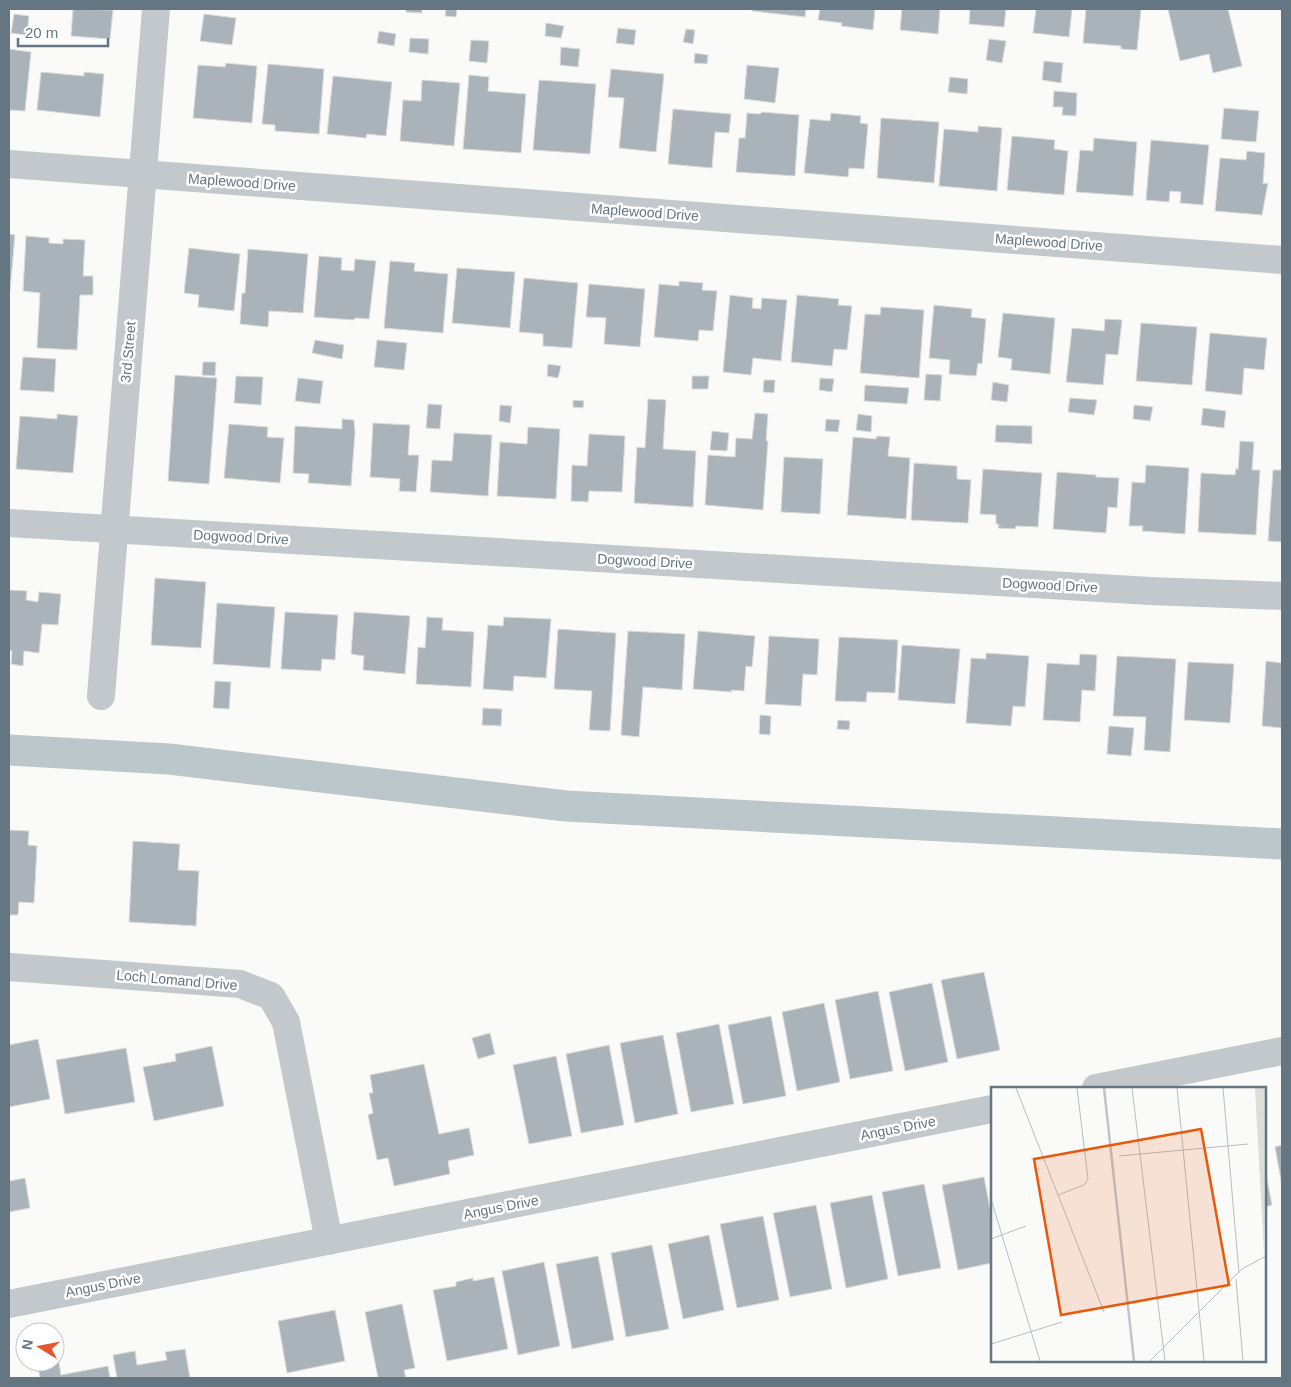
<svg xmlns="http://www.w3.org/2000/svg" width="1291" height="1387" viewBox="0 0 1291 1387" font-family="Arial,sans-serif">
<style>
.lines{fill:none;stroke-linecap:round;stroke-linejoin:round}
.canal{stroke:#bbc7cb;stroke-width:31}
.building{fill:#aab3b9;stroke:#dcdcda}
.minor{stroke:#c3c8cc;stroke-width:28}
.tertiary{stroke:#c3c8cc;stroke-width:28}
.labels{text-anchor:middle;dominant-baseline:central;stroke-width:5;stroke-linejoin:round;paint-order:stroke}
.street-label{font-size:14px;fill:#657683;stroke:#fff}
.inset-river{fill:none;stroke:#bbc7cb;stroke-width:2.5}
.inset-road{fill:none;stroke:#b5bdc2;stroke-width:1}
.view{fill:#e8590c;fill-opacity:0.15;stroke:#e8590c;stroke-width:2.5}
.inset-edge{fill:none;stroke:#657683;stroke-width:2.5}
</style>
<rect width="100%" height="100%" fill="#fafaf8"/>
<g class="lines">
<path class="canal" d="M9,750L169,759L566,806L1282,844"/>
</g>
<path class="building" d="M73,9L113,10L110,39L71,36Z
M406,9H422V13L406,12Z
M446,9H457L456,17L445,16Z
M753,9H806L805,17L752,11Z
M820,9H875L873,30L841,26L842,23L818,20Z
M902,9H940L938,34L900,30Z
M970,9H1006L1004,27L969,24Z
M1036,9H1072L1069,37L1033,33Z
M1086,9H1141L1137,50L1121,49V46L1083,43Z
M1168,9H1228L1242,66L1213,73L1209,54L1180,61Z
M14,14L29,16L27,35L11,33Z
M204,14L236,18L232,45L200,41Z
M546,23L564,26L561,38L545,36Z
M618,28L636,30L634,45L616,43Z
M686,29L695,30L693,44L683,42Z
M379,31L396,34L394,46L377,43Z
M410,38L429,39L428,54L409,52Z
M989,39L1006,41L1002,63L986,60Z
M471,40L489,41L487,63L469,61Z
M561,47L580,49L578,67L560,65Z
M9,49L31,52L25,111L9,110Z
M695,53L708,55L707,64L694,63Z
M1044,61L1063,63L1061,83L1042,80Z
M226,63L257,66L252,123L193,118L198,65L225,67Z
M268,64L324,69L319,134L275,131V125L262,124Z
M747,65L779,68L775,103L744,99Z
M611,69L664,74L656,152L619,148L624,98L608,97Z
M41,72L84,76V72L104,74L100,117L37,110Z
M469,75L489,77L488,91L526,94L521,153L463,149Z
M333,76L392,82L386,136L367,134L366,138L327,134Z
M950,77L968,79L967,94L948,92Z
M422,80L460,83L454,146L400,141L403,100L421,101Z
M539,80L596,84L590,154L533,150Z
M1054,91L1077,93L1076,116L1062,115L1063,107H1053Z
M1224,108L1259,111L1256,142L1221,139Z
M673,109L731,114L729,133L715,132L712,168L668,164Z
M762,112L799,115L795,176L736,172L739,138H745L747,113L760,114Z
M831,113L861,116L860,123L868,124L864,169L849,168L848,177L804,173L810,119L830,121Z
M881,118L939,122L934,183L877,178Z
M978,126L1002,128L997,191L939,186L944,129L978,132Z
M1012,136L1055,140L1054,149L1068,151L1064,195L1007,190Z
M1094,138L1137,142L1133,196L1076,192L1080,150L1093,151Z
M1151,140L1209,145L1203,205L1180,203L1181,192L1170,191L1169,202L1146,200Z
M1247,151L1265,153L1263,184L1268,183L1262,215L1215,211L1220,158L1246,160Z
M9,234L15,235L10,291H9Z
M26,236L49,238V243L63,244V239L85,240L83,276H93V295H80L77,350L37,348L40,293L23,291Z
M189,248L240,254L234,311L198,307L199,295L184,293Z
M248,249L308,254L303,313L269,311L268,327L240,324L242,293H245Z
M319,256L342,258L341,270L354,271L355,259L376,261L369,319L356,318L353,320L314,317Z
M390,261L415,263L414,271L448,274L443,333L384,328Z
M457,268L515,272L510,328L452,323Z
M524,278L578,283L572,348L543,346V334L519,332Z
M679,281L703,283L702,290L717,291L713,331L699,330L698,341L654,337L659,284L679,286Z
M589,284L645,289L640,347L604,344L606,318L586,317Z
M730,295L753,298L752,308L761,309L762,298L787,300L781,361L753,358L751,375L723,372Z
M797,295L839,299L838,305L852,306L847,350L834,349L832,366L791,362Z
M934,305L972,309L971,317L986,319L982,364L978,363L976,376L949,374L950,360L929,358Z
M881,307L924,310L919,378L860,373L865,314L880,315Z
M1003,313L1055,318L1050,374L1011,370L1012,359L998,357Z
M1105,319L1122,320L1118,355L1106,354L1103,385L1066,382L1072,328L1104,331Z
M1141,323L1197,327L1192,385L1136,381Z
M1210,333L1267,338L1264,370L1244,368L1242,395L1205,391Z
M315,340L344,345L342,359L312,353Z
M377,340L407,343L404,370L374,367Z
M23,357L56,359L54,392L20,390Z
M203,362H216L215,376L202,375Z
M548,364L561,366L558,378L547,376Z
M926,374L942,375L940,401L924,400Z
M175,375L217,378L209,484L168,481Z
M236,376L263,377L261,405L234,403Z
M692,376H709L708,389H692Z
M298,378L323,381L320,404L295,401Z
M820,378L834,379L832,392L819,390Z
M764,380H775L774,393L763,392Z
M993,382L1009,385L1007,402L991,400Z
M865,385L909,388L907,404L864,401Z
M1070,398L1097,400L1094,415L1068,412Z
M648,399L666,400L663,449L696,451L693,507L634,503L637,447L645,448Z
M573,400L584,401L583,408L573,407Z
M428,404L442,405L440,429L426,428Z
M500,405L512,406L510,423L499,421Z
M1134,405L1153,407L1150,421L1133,419Z
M1203,408L1226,411L1224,428L1201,425Z
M755,413L768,414L766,441H768L763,510L705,505L708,455L735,457L736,438L752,439Z
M57,414L78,416L73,473L16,469L20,416L57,419Z
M858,414L872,416L871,432L856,430Z
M342,419L354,420L355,432L351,486L308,483L309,474L293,473L295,426L342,429Z
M826,419L840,420L838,432L825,431Z
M373,423L410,425L408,455H419L416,492L399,491L400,479L370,477Z
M229,424L268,427L267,437L284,438L280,483L224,478Z
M996,425L1032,426V444L995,442Z
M528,427L560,429L556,499L497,496L500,442L527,444Z
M712,431L729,433L727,451L710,450Z
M454,433L492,435L488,496L430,492L432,460L452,461Z
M589,434L625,436L622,492L589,491L588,502L571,501L572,465L587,466Z
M877,436L890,437L888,456L910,458L906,519L847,515L853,437L876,439Z
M1240,441L1254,442L1252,470H1260L1256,535L1198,532L1201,473L1235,475L1236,468L1238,470Z
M784,457L823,459L820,514L781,512Z
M914,463L957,466V479L971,480L968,523L911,520Z
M1146,465L1189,468L1185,534L1142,531L1143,526H1129L1132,482L1145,483Z
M983,469L1042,473L1038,527L1016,526L1015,529L998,528L999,524H996V515L980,514Z
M1273,470H1282V542L1268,541Z
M1057,472L1096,475V477L1119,478L1117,508L1108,507L1106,533L1053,529Z
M155,578L206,582L201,648L151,645Z
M9,590L27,591L26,600L38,602L39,592L61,594L58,625L42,624L39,653L24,651L23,666L11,664L12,651L9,650Z
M217,603L275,607L270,668L213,664Z
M285,612L338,615L335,660L322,659L321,671L281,669Z
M354,612L410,616L405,674L363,670L364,656L351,654Z
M427,617L443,618L442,630L474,632L471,687L416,684L418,647L425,648Z
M504,617L551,619L546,678L514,676L513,691L483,689L488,625L503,626Z
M558,629L616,633L610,731L589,730L592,691L554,689Z
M628,631L685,634L682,690L643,687L639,737L621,735Z
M698,631L755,636L752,667L746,666L744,691L731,690L732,692L693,689Z
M769,636L819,639L817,675L803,674L801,706L765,704Z
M839,637L898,640L895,693L867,692L866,702L835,701Z
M902,645L960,649L955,704L898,700Z
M986,653L1029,656L1025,707L1013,706L1011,726L966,723L971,658L986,659Z
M1080,654L1097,655L1095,691L1082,690L1080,722L1043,720L1047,663L1079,665Z
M1117,656L1176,659L1170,752L1144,750L1146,717L1113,716Z
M1266,661L1282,663V728L1262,726Z
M1188,662L1234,664L1230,723L1184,720Z
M215,681L231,682L229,709L213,708Z
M483,708L502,709L501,726L482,725Z
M760,715L771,716L770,735L759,734Z
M838,720L850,721L849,730L837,729Z
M1109,726L1134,728L1131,756L1107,754Z
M9,830L29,831L28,845L37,846L34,903L19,902L18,915H9Z
M133,841L180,844L178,870L199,871L196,926L129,922Z
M984,972L1000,1050L957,1059L941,980Z
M932,983L948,1062L905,1071L889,992Z
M878,991L893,1071L850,1079L835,1000Z
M824,1003L840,1082L797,1091L782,1012Z
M771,1016L786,1096L743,1104L728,1025Z
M719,1024L734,1104L691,1112L676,1033Z
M490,1033L495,1054L478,1059L472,1038Z
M663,1035L678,1114L635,1123L620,1043Z
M38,1039L50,1099L9,1107V1045Z
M609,1045L624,1125L581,1133L566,1054Z
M212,1046L224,1106L154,1121L143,1067L176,1061L175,1054Z
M126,1048L135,1102L65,1114L56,1060Z
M556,1056L572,1136L529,1144L513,1065Z
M424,1064L439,1134L469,1128L474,1155L448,1161L450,1174L394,1186L388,1158L377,1160L368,1115L373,1113L369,1093H373L370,1075Z
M1282,1145V1186L1275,1147Z
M1265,1169L1272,1205L1265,1207Z
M984,1177L992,1219V1263L958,1270L942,1185Z
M25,1178L30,1208L9,1212V1181Z
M924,1184L941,1268L898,1276L882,1192Z
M872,1195L888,1279L846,1288L830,1203Z
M816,1205L832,1289L790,1297L773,1213Z
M763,1216L779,1300L737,1308L720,1224Z
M709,1235L724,1310L683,1319L668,1244Z
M652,1245L669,1329L626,1337L611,1253Z
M598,1256L614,1340L572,1349L556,1264Z
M544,1262L560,1346L518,1355L502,1271Z
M494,1277L508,1349L447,1361L433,1290L456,1286V1282L473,1278V1281Z
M402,1304L415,1368L404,1370L406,1378H378L365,1312Z
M335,1310L345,1361L287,1373L278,1321Z
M185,1349L190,1378H117L113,1355L135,1351L137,1365L167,1360L165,1352Z
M55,1357H58L61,1375L108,1366L110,1378H40L37,1362H55Z"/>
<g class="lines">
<path class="minor" d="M9,523L1150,591L1282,596
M101,696L156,9
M9,967L240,984L271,996L286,1022L329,1241
M1096,1088L1282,1051
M9,1304L992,1109"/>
<path class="tertiary" d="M9,164L1282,260"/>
</g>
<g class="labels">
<g class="street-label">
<text transform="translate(242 182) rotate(4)">Maplewood Drive</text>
<text transform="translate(645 212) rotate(4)">Maplewood Drive</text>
<text transform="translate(1049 242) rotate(4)">Maplewood Drive</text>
<text transform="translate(128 352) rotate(-85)">3rd Street</text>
<text transform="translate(241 537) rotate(3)">Dogwood Drive</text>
<text transform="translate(645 561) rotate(3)">Dogwood Drive</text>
<text transform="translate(1050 585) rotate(3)">Dogwood Drive</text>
<text transform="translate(177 980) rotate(5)">Loch Lomand Drive</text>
<text transform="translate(898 1128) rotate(-11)">Angus Drive</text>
<text transform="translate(501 1207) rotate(-11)">Angus Drive</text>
<text transform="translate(103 1285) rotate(-11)">Angus Drive</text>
</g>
</g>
<g transform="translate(991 1087)">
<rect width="275" height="275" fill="#fafaf8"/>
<path d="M264,1H275L273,167Z" fill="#dadfd7"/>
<path class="inset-river" d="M113,1L143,274"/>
<path class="inset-road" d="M25,1L113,225M141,1L174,274M186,1L213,274M232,1L248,186M128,69L257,57M67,108L93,98L97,92L86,1M0,112L49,274M0,152L35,139M245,192L252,274M0,257L71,235M159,274L251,182L275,169"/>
<path class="view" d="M210,42L238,198L70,228L43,72Z"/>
<rect width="275" height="275" class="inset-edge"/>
</g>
<rect width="1291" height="1387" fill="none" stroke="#657683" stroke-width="20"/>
<g transform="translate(40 1347) rotate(280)"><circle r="24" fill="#ffffff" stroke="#c1c8cd"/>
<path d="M0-4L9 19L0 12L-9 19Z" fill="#e4572e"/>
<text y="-8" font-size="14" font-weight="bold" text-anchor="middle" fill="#657683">N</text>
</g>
<path d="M18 38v8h90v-8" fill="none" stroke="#657683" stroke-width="2.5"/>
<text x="25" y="38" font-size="15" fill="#657683" stroke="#ffffff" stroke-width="4" paint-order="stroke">20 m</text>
</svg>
